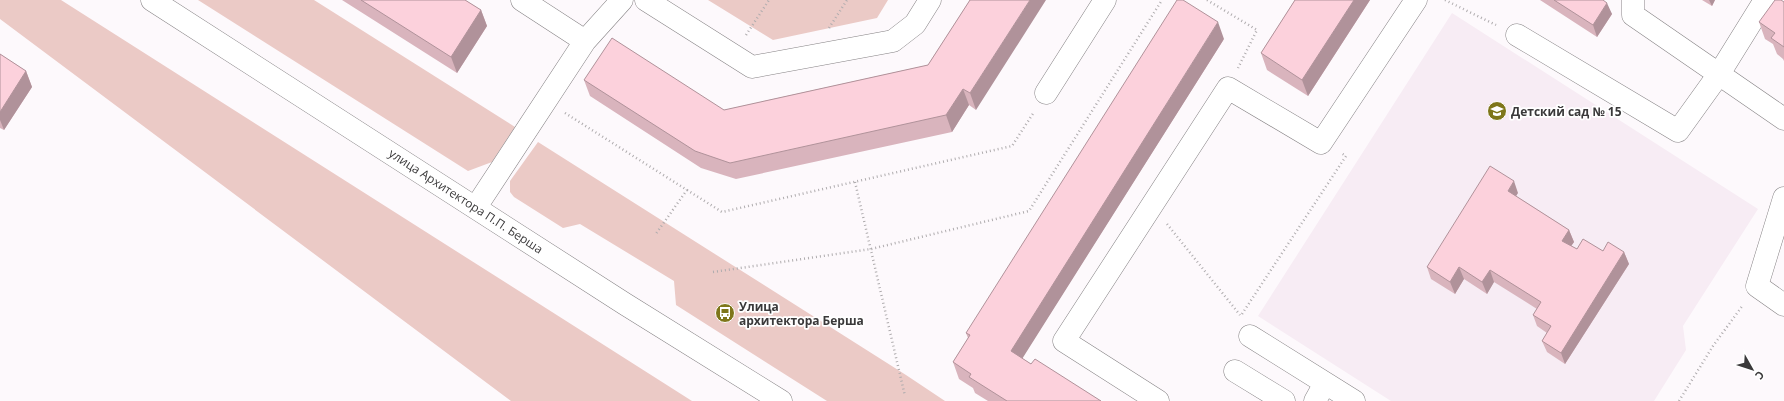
<svg xmlns="http://www.w3.org/2000/svg" width="1784" height="401" viewBox="0 0 1784 401" font-family="'Open Sans',sans-serif">
<style>
.built{fill:#f7ecf4}
.green{fill:#ebcac6}
.lines{fill:none;stroke-linecap:round;stroke-linejoin:round}
.minor-casing{stroke:#858284;stroke-width:23}
.path{stroke:#afacae;stroke-width:2.5;stroke-dasharray:1 3;stroke-linecap:butt}
.minor{stroke:#fff;stroke-width:22}
.wall{fill:#d9b4bd}
.shaded-wall{fill:#b0929a}
.building{fill:#fcd1dc;stroke:#b0929a}
.labels{text-anchor:middle;dominant-baseline:central;stroke-width:3.5;stroke-linejoin:round;paint-order:stroke}
.poi-label{font-size:12px;font-weight:bold;fill:#3a393a;stroke:#fff;text-anchor:start}
.street-label{font-size:12px;fill:#3a393a;stroke:#fff}
</style>
<rect width="100%" height="100%" fill="#fdf9fc"/>
<path class="built" d="M1452,13L1758,209L1683,326L1686,350L1654,401H1391L1258,316Z"/>
<path class="green" d="M0,0H61L692,401H511L0,19Z
M198,0H314L515,127L492,162L468,171Z
M708,0H888L877,18L773,40Z
M538,142L906,375L945,401H827L676,305L674,281L580,224L563,228L514,197L510,192V181Z"/>
<g class="lines">
<g class="minor-casing">
<path id="minor" d="M152,0L625,304L781,401
M522,0L585,41
M646,0L752,67L893,41L915,24L930,0
M1633,0V15L1784,119
M1517,35L1678,131L1719,74L1765,0
M1046,93L1105,0
M1784,198L1757,286L1784,305
M476,207L585,41L622,0
M1250,336L1354,401
M1235,371L1284,401
M1158,401L1064,341L1228,88L1321,143L1416,0
M1315,401L1325,383"/>
</g>
<path class="path" d="M1207,0L1257,30L1238,68
M1445,0L1496,25
M829,28L847,0
M746,35L769,0
M565,113L687,190L655,235
M855,182L905,396
M687,190L722,212L1012,146L1034,112
M1167,224L1240,315
M713,272L871,249L1029,211L1162,0
M1242,314L1346,156L1341,153
M1679,401L1713,346L1743,305"/>
<use href="#minor" class="minor"/>
</g>
<path class="wall" d="M342,0H465L481,10L487,26L457,73Z
M970,0L976,110L969,105L952,132L736,179L701,168L590,96L584,80L724,110L928,65Z
M1295,0H1370L1308,96L1267,70L1261,53Z
M1540,0H1603L1612,14L1597,37Z
M1702,0H1715L1712,6Z
M1784,2V61L1783,59L1777,54L1773,44L1765,39L1759,22Z
M1224,39L1022,358L1031,364L1101,401H988L975,393L973,388L959,379L953,362L968,338L966,333Z
M0,54L26,71L32,87L4,130L0,128Z
M1518,193L1516,196L1569,230L1574,242L1571,246L1577,249L1624,252L1629,264L1565,364L1547,352L1542,341L1547,333L1537,326L1533,315L1537,309L1494,282L1487,294L1464,279L1455,294L1431,279L1427,267Z"/>
<path class="shaded-wall" d="M1030,0H1046L976,110L970,93Z
M1354,0H1370L1308,96L1302,80Z
M1709,0H1715L1712,6Z
M1607,3L1612,14L1597,37L1593,25Z
M481,10L487,26L457,73L451,57Z
M1218,22L1224,39L1017,367L1011,351Z
M26,71L32,87L4,130L0,120V112Z
M963,89L969,105L952,132L946,115Z
M1514,181L1518,193L1512,202L1508,191Z
M1569,230L1574,242L1567,252L1562,241Z
M1624,252L1629,264L1565,364L1561,353Z
M1459,267L1464,279L1455,294L1450,282Z
M1490,270L1494,282L1487,294L1482,282Z"/>
<path class="building" d="M361,0H465L481,10L451,57Z
M970,0H1030L970,93L963,89L946,115L730,163L695,151L584,80L612,38L724,110L928,65Z
M1177,0H1183L1218,22L1011,351L1031,364L1035,359L1101,401H1007L969,377L971,374L953,362L970,335L966,333Z
M1295,0H1354L1302,80L1261,53Z
M1554,0H1603L1607,3L1593,25Z
M1775,0H1781L1784,2V47L1771,38L1775,33L1759,22Z
M0,54L26,71L0,112Z
M1490,166L1514,181L1508,191L1569,230L1562,241L1577,249L1583,239L1603,251L1608,242L1624,252L1561,353L1542,341L1551,326L1533,315L1541,302L1490,270L1482,282L1459,267L1450,282L1427,267Z"/>
<defs>
<g id="school-disc" transform="scale(1)"><circle r="9.5" fill="#7e761a" stroke="#fff"/><path d="M0-5L7-2L0 1L-7-2ZM-4 1L0 2.5L4 1V4Q0 6-4 4Z" fill="#fff"/></g>
<g id="bus-disc" transform="scale(1)"><circle r="9.5" fill="#7e761a" stroke="#fff"/><path d="M-5-6H5V4H4V6H2V4H-2V6H-4V4H-5ZM-3.5-4V0h7V-4ZM-3.5 1.2v1.5H-2V1.2ZM2 1.2v1.5H3.5V1.2Z" fill="#fff"/></g>
</defs>
<g fill-rule="evenodd">
<use href="#school-disc" x="1497" y="111"/>
<use href="#bus-disc" x="725" y="313"/>
</g>
<g class="labels">
<g class="poi-label">
<text x="1511" y="111">Детский сад № 15</text>
<text x="739" y="306">Улица<tspan x="739" dy="14">архитектора Берша</tspan></text>
</g>
<g class="street-label">
<text transform="translate(466 201) rotate(33)">улица Архитектора П.П. Берша</text>
</g>
</g>
<g transform="translate(1752 369) rotate(129)" stroke="#ffffff" stroke-width="3" paint-order="stroke">
<path d="M0-3L7 15L0 10L-7 15Z" fill="#3a393a"/>
<text y="-6" font-size="11" font-weight="bold" text-anchor="middle" fill="#3a393a">С</text>
</g>
</svg>
